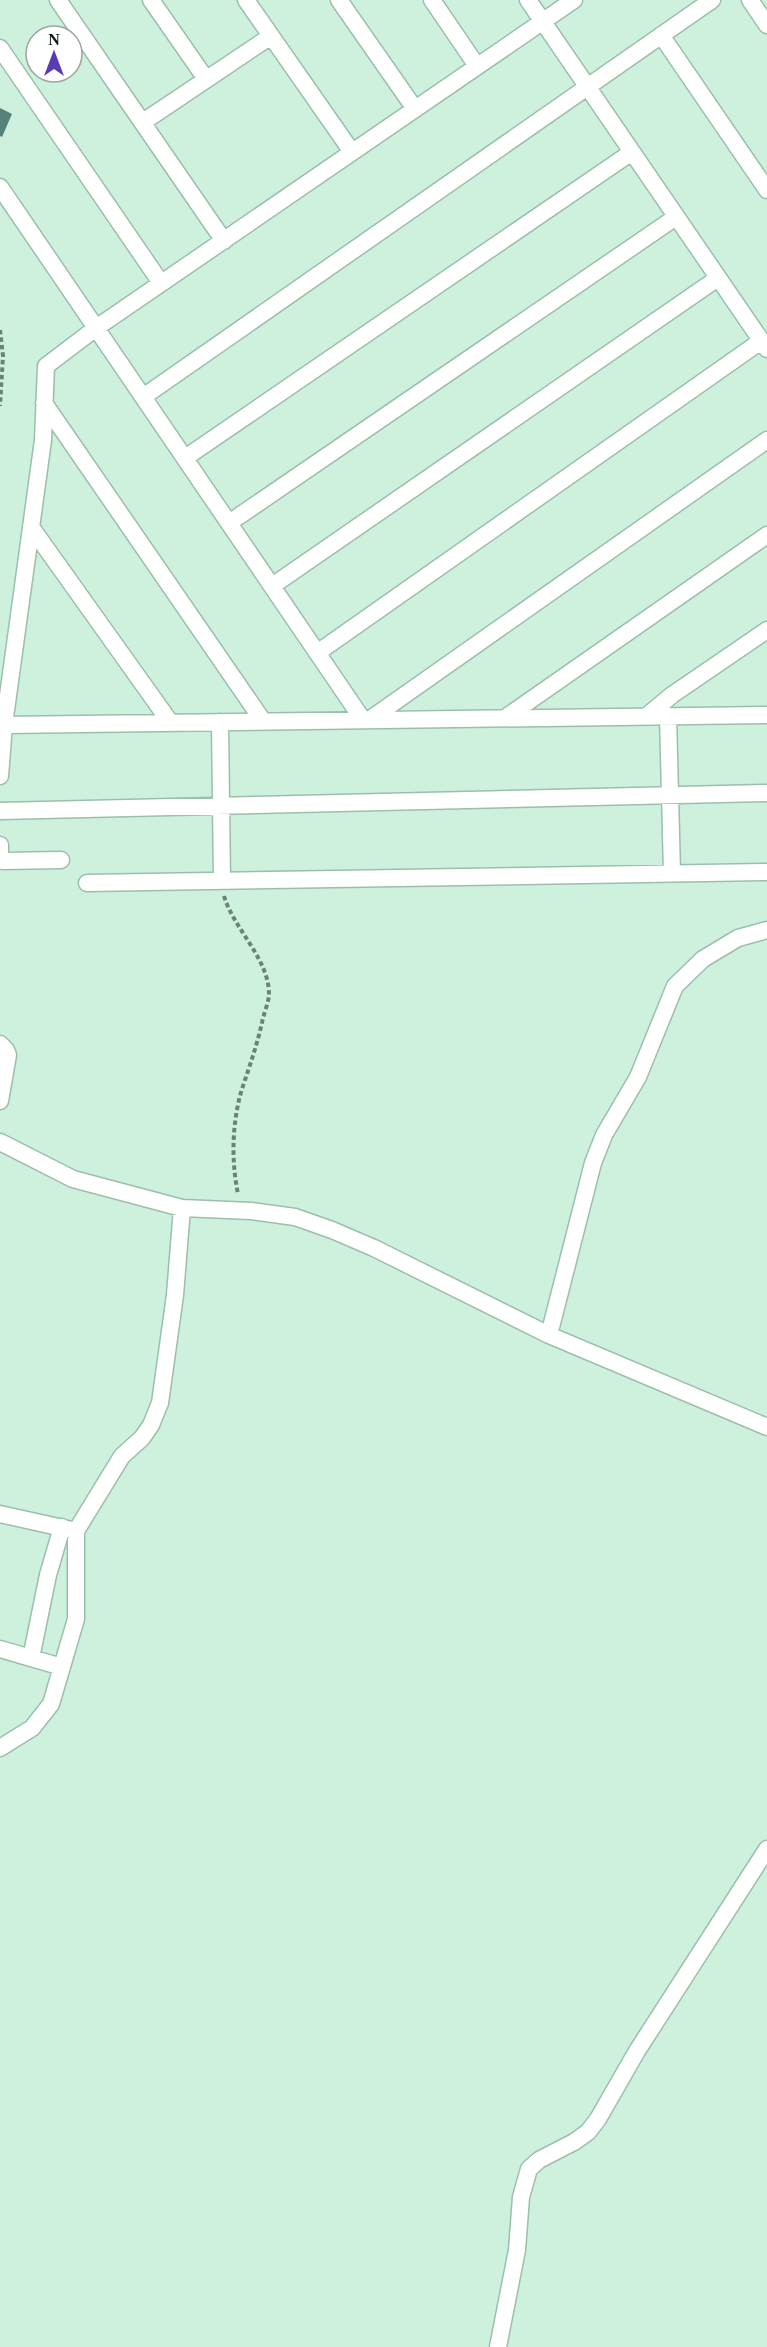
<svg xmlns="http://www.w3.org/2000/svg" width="767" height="2347" viewBox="0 0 767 2347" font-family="Georgia,serif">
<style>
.building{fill:#56807a}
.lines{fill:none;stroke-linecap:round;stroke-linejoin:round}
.minor-casing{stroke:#9cbfab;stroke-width:19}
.path{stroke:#6a8374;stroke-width:4;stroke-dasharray:4.5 3;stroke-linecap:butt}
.minor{stroke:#fff;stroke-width:16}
</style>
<rect width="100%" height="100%" fill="#cdf1dc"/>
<path class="building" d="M0,108L12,114L2,137L0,136Z"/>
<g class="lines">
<g class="minor-casing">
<path id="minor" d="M58,0L224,241
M151,0L206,79
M246,0L352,152
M339,0L415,109
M432,0L477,66
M528,0L767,349
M750,0L767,25
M661,35L767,190
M0,48L161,283
M143,122L271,36
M0,187L363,720
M143,397L712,0
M44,403L263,721
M185,458L632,152
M229,523L676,217
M31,527L170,722
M272,586L718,278
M317,653L761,341
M648,715L672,695L767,630
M668,716L672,873
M505,718L767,535
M369,720L767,440
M220,722L222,881
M4,725L767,715
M0,776L4,725L43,440L46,366L96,328L574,0
M0,811L767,793
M0,845V858L3,861L61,860
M87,883L767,872
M0,1044L6,1050L8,1055L0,1101
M0,1142L73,1179L182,1208L251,1211L295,1217L332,1230L374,1248L549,1335L767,1427
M549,1335L593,1163L604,1135L638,1077L675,986L703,959L738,938L767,930
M0,1514L72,1530
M0,1649L62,1667
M31,1658L48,1575L62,1527
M0,1748L32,1728L51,1704L76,1619V1531L122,1456L142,1438L151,1425L160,1403L175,1295L182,1208
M498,2347L517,2250L521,2197L529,2169L539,2160L574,2142L588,2132L598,2119L637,2051L767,1849"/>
</g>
<path class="path" d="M0,330L3,356L0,406
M224,896C234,930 270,959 269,996C268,1003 265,1011 263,1018C258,1042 250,1065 242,1089C232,1122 231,1160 238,1194"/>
<use href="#minor" class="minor"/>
</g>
<g transform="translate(54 54)"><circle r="28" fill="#ffffff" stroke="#9ea4a1" stroke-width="1.5"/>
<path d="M0-4.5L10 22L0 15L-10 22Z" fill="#5b3bb3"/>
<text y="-9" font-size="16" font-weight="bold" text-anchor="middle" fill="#0d1b13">N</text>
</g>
</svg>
